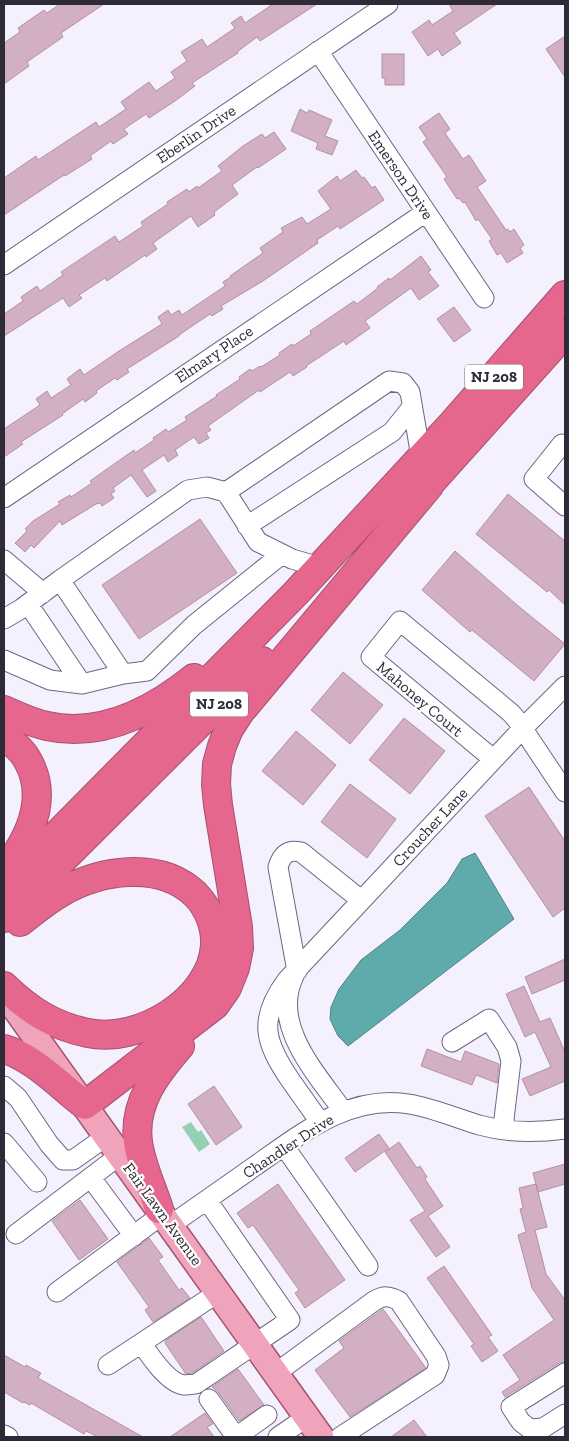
<svg xmlns="http://www.w3.org/2000/svg" width="569" height="1441" viewBox="0 0 569 1441" font-family="'Zilla Slab',serif">
<style>
.green{fill:#96d0b4}
.water{fill:#5fabac;stroke:#508489}
.building{fill:#d2afc2;stroke:#b291a3}
.lines{fill:none;stroke-linecap:round;stroke-linejoin:round}
.minor-casing{stroke:#6e6583;stroke-width:21}
.major-casing{stroke:#a55270;stroke-width:28}
.highway-casing{stroke:#a55270;stroke-width:30}
.minor{stroke:#fff;stroke-width:19}
.major{stroke:#efa4bb;stroke-width:25}
.highway{stroke:#e5678e;stroke-width:28}
.labels{text-anchor:middle;dominant-baseline:central;stroke-width:4.5;stroke-linejoin:round;paint-order:stroke}
.shield{fill:#fff;stroke:#6d6a73;stroke-width:1}
.shield-label{font-size:15px;font-weight:bold;fill:#2e2a37}
.street-label{font-size:16px;fill:#2e2a37;stroke:#fff}
</style>
<rect width="100%" height="100%" fill="#f4f0fe"/>
<path class="green" d="M191,1122L198,1132L201,1130L210,1144L199,1152L182,1127Z"/>
<path class="water" d="M475,853L514,919L348,1046L338,1036L330,1019L331,1007L339,989L361,960L400,930L447,883L462,859Z"/>
<path class="building" d="M60,4H104L61,33L63,37L27,62L29,66L4,84V43L20,32L18,28L44,10L47,13Z
M273,4H317L260,41L257,37L237,52L238,53L192,83L195,86L175,101L149,118L146,114L124,129L128,134L113,144L111,141L90,156L92,159L65,176L64,175L4,215V178L36,156L38,160L96,122L99,127L126,109L121,102L149,82L156,91L175,78L171,72L187,61L181,52L202,39L207,47L235,28L231,23L241,16L245,23Z
M449,4H497L454,33L461,43L442,56L438,49L428,56L412,32L429,20L432,25L453,11Z
M565,36V77L546,49Z
M382,54H404V85H385V78H382Z
M300,109L307,113L309,110L332,120L325,136L338,141L332,155L316,149L318,143L291,131Z
M439,113L450,129L445,133L463,159L469,155L486,181L477,187L506,230L508,229L510,232L514,229L524,245L520,248L523,253L507,263L501,253L497,255L489,241L492,239L478,219L476,221L465,202L463,203L459,198L457,199L444,179L447,177L423,142L427,139L419,127Z
M274,132L286,149L258,168L257,167L232,185L238,194L214,212L215,215L198,227L191,216L153,243L157,249L146,257L145,255L107,281L105,278L79,295L82,298L69,307L63,298L4,336V314L23,301L21,297L37,286L40,291L63,275L61,272L115,236L119,242L143,226L141,222L168,204L167,202L187,189L189,192L197,186L198,188L222,171L218,166L243,146L262,134L265,138Z
M356,170L362,178L364,177L372,188L375,186L384,200L340,229L338,226L317,240L318,243L263,281L221,306L223,309L212,316L210,314L179,335V336L127,369L129,372L117,380L115,378L96,391L97,393L85,402L83,399L62,414L63,415L21,442L23,444L4,457V429L40,405L36,399L47,391L51,398L71,385L67,379L80,369L84,375L119,351L162,324L158,317L168,310L171,315L179,310L182,315L225,286L223,282L231,277L230,276L263,253L260,248L283,232L281,228L302,217L307,224L331,209L318,191L337,176L340,181Z
M421,256L431,270L428,272L439,286L419,300L411,288L365,321L370,328L346,345L344,341L306,366L307,367L293,376L290,372L260,392L259,390L208,426L211,430L206,433L209,438L199,444L194,437L175,450L178,455L168,462L164,455L142,470L156,491L147,497L131,475L113,488L115,491L111,494L114,498L102,506L100,503L96,504L62,525L60,521L34,548L31,545L25,552L15,543L27,531L25,529L33,521L60,504L58,502L70,495L71,497L92,483L90,481L134,450L135,453L154,440L153,438L166,429L168,432L187,420L185,417L217,396L216,395L240,379L239,377L250,369L252,371L260,366L261,367L280,355L279,353L292,344L293,346L311,334L310,331L354,301L357,304L378,288L377,287L389,278L390,280Z
M454,307L471,330L454,342L437,319Z
M508,494L565,541V605L549,590L547,592L476,534Z
M200,519L237,573L139,639L102,585Z
M455,551L517,605L565,644L534,681L472,630L470,632L422,590Z
M343,672L383,705L350,744L311,710Z
M404,718L445,751L410,794L369,760Z
M296,731L336,765L303,805L262,771Z
M350,784L396,819L367,858L321,822Z
M529,787L565,841V908L553,917L485,816Z
M565,959V980L532,994L525,977Z
M524,986L540,1022L550,1018L565,1052V1081L530,1096L522,1079L551,1067L535,1032L525,1037L506,994Z
M427,1049L461,1062L465,1051L499,1064L497,1083L476,1075L472,1085L421,1066Z
M214,1086L242,1127L216,1145L188,1104Z
M379,1134L389,1148L355,1172L345,1158Z
M399,1142L417,1168L420,1166L427,1177L425,1179L443,1206L428,1216L450,1247L436,1257L410,1220L425,1211L385,1152Z
M565,1164V1184L538,1192L533,1173Z
M278,1184L345,1280L305,1308L295,1293L299,1290L253,1225L248,1228L237,1213Z
M536,1184L547,1227L535,1230L546,1274L565,1300V1362L559,1363L505,1397L502,1392L520,1380L503,1355L554,1320L532,1288L518,1235L526,1232L520,1209L523,1208L519,1188Z
M80,1200L108,1239L79,1260L52,1221Z
M149,1238L163,1257L158,1260L179,1290L182,1288L190,1298L153,1322L145,1310L149,1307L117,1262Z
M444,1266L492,1335L488,1337L498,1351L482,1362L471,1346L474,1344L427,1278Z
M383,1309L426,1368L350,1417L315,1370L344,1348L339,1341Z
M201,1317L224,1351L192,1373L186,1374L165,1343L166,1340Z
M4,1355L25,1367L26,1365L39,1372L41,1373L38,1378L143,1437H98L86,1431L84,1434L31,1403L30,1405L24,1402L23,1403L4,1392Z
M238,1369L264,1405L239,1421L218,1392L212,1387Z
M205,1413L213,1424L207,1427L214,1437H170Z
M414,1420L427,1437H391Z"/>
<g class="lines">
<g class="minor-casing">
<path id="minor" d="M318,51L484,298
M4,265L388,4
M565,447L562,444L534,479L565,506
M4,498L426,212
M247,526L392,432L412,407
M4,560L43,593
M320,567L292,559L258,542L226,492L389,381L403,383L410,392L421,457
M60,580L188,490L207,487L226,492
M28,604L82,684
M4,619L21,609L60,580L123,674L82,684L50,680L4,660
M123,674L147,671L194,625L282,554
M493,759L371,657L400,621L511,713L517,720L565,792
M297,971L278,867C282,854 288,849 301,852L361,900
M294,976C270,1025 317,1074 343,1111
M452,1042L489,1019L507,1047L511,1061L504,1119L506,1130
M4,1086L18,1098L49,1144L63,1160H73L107,1136
M320,1122C310,1108 301,1095 291,1081C265,1043 257,1020 287,980L523,728L565,686
M4,1143L37,1182
M284,1146L368,1266
M91,1178L134,1236
M171,1225C199,1205 227,1186 255,1166C301,1134 349,1094 409,1104C433,1108 456,1118 479,1125C508,1133 536,1133 565,1129
M16,1234L120,1155
M57,1292L163,1214
M142,1344C150,1356 168,1383 184,1385C188,1385 192,1384 196,1384L290,1320L207,1200
M108,1365L219,1292
M276,1373L374,1301C384,1295 390,1296 399,1301L436,1356L439,1365L435,1375L340,1437
M565,1373L511,1407L521,1422L530,1429L543,1428L565,1414
M209,1399L236,1437L267,1415
M4,1435L8,1437
M278,1437L307,1417"/>
</g>
<g class="major-casing">
<path id="major" d="M4,993L321,1437"/>
</g>
<g class="highway-casing">
<path id="highway" d="M416,499L565,333
M4,710C18,716 32,723 47,726C101,738 153,711 194,678
M4,737C14,743 23,751 28,761C49,799 29,839 5,870
M4,888L295,594L453,423L565,295
M4,918L262,661
M4,986C29,1010 53,1026 88,1033C139,1044 212,1000 215,945C216,926 208,907 195,894C159,860 99,870 60,893C46,901 33,912 20,922
M4,1049C33,1057 61,1087 85,1105L215,1005L227,988L235,968L239,948L238,927L218,805L216,784L217,764L222,746L229,729L240,712L429,486
M159,1209C152,1187 141,1165 138,1142C133,1103 156,1074 180,1046"/>
</g>
<use href="#minor" class="minor"/>
<use href="#major" class="major"/>
<use href="#highway" class="highway"/>
</g>
<g class="labels">
<g class="shield">
<rect x="465" y="364.5" width="58" height="25" rx="4"/>
<rect x="190" y="691.5" width="58" height="25" rx="4"/>
</g>
<g class="shield-label">
<text x="494" y="377">NJ 208</text>
<text x="219" y="704">NJ 208</text>
</g>
<g class="street-label">
<text transform="translate(196 134) rotate(-34)">Eberlin Drive</text>
<text transform="translate(401 175) rotate(56)">Emerson Drive</text>
<text transform="translate(214 354) rotate(-34)">Elmary Place</text>
<text transform="translate(420 699) rotate(40)">Mahoney Court</text>
<text transform="translate(430 827) rotate(-47)">Croucher Lane</text>
<text transform="translate(288 1146) rotate(-33)">Chandler Drive</text>
<text transform="translate(163 1214) rotate(54)">Fair Lawn Avenue</text>
</g>
</g>
<rect width="569" height="1441" fill="none" stroke="#2e2a37" stroke-width="10"/>
</svg>
